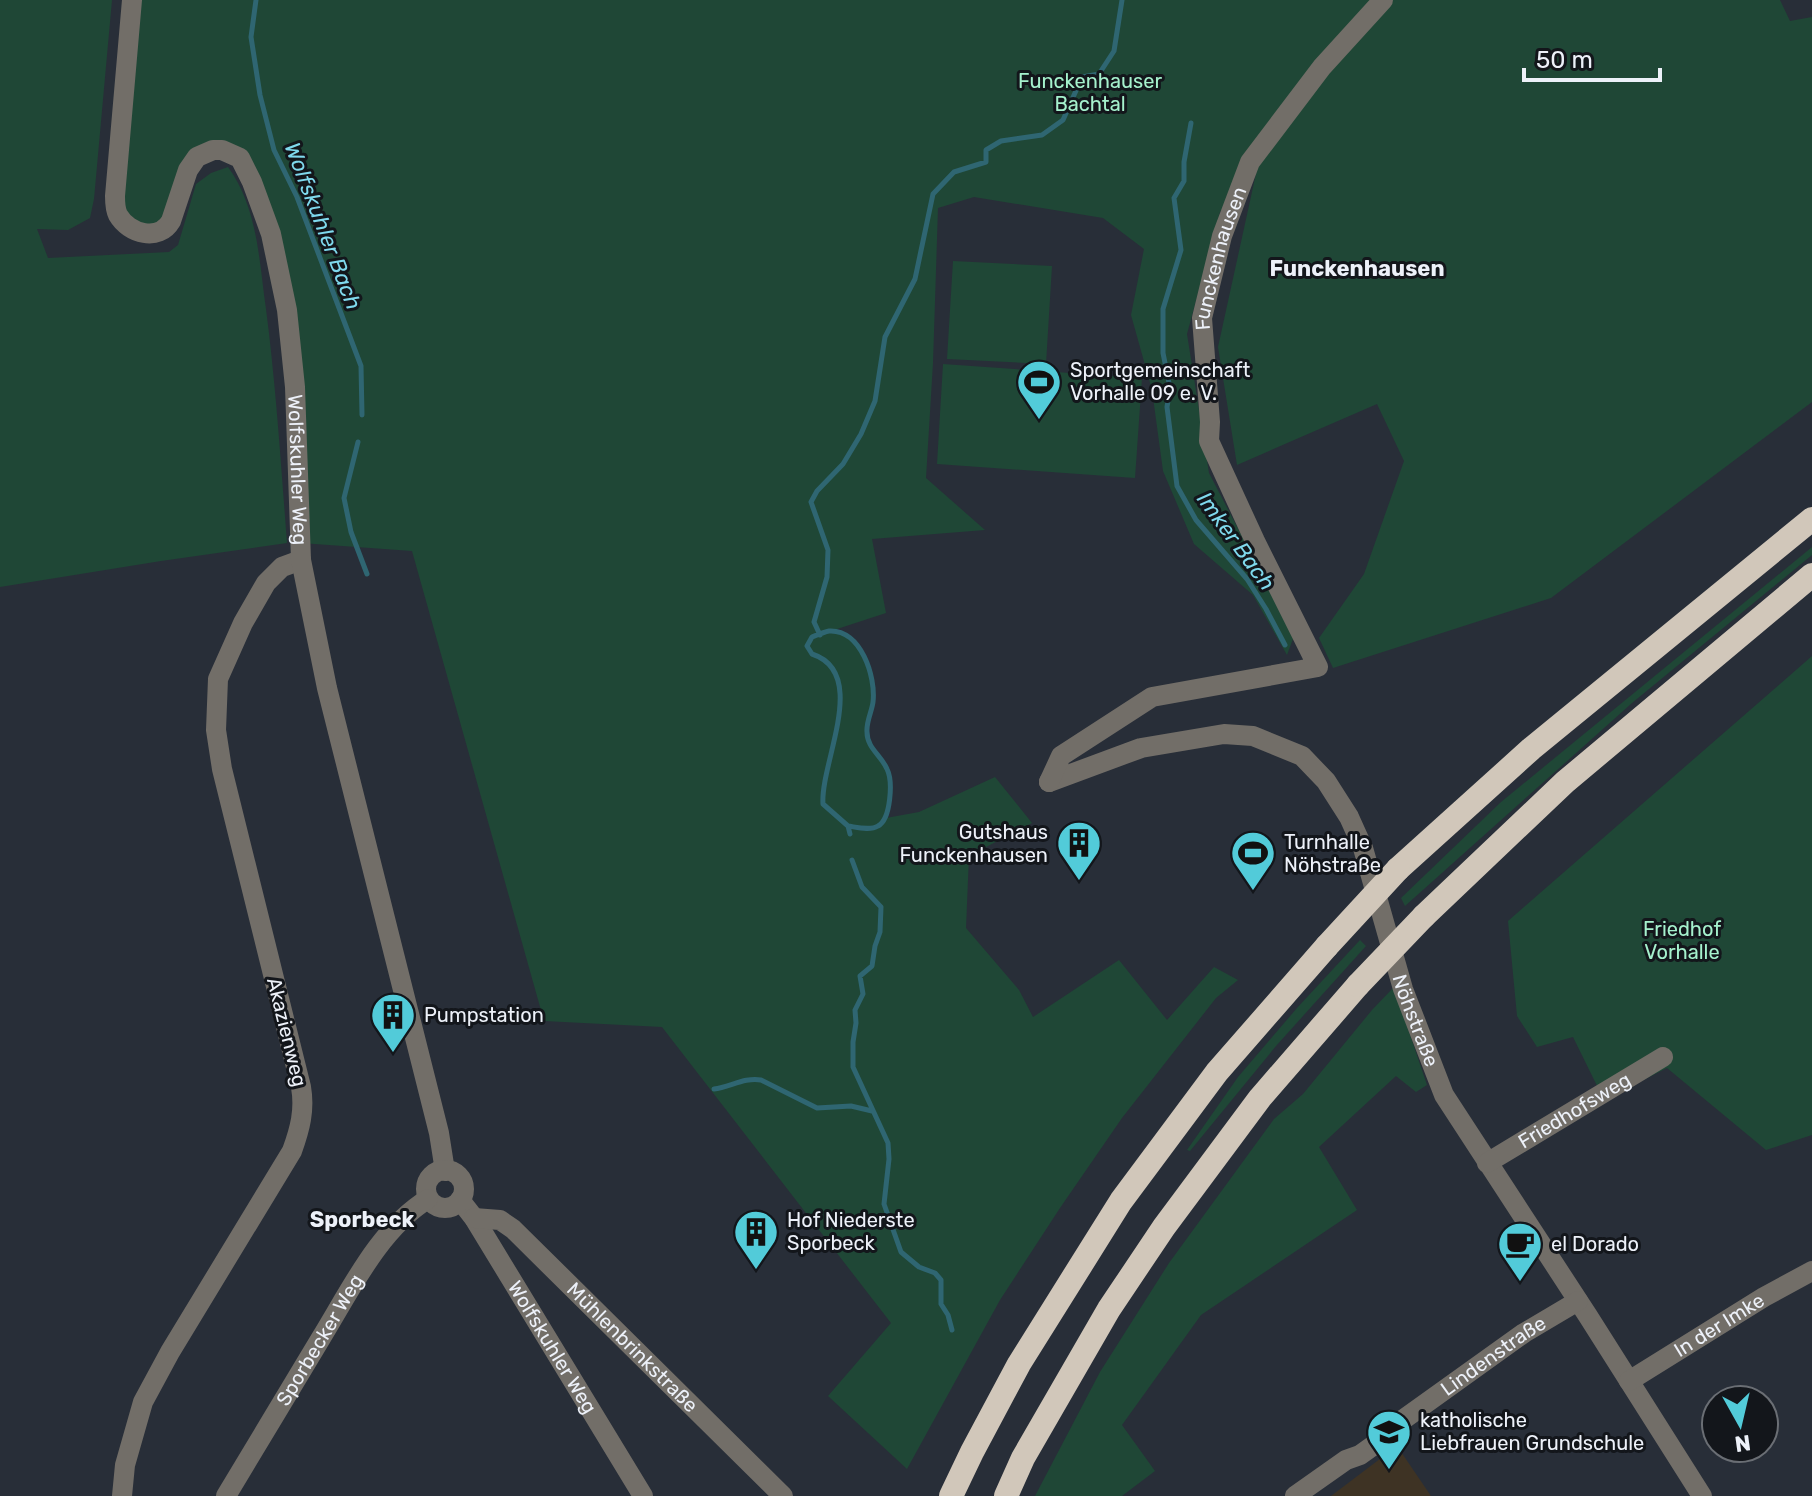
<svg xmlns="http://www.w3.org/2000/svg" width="1812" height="1496" viewBox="0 0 1812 1496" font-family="Rubik,sans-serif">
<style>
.education{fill:#3e3324}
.green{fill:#1f4736}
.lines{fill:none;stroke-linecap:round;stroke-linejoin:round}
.stream{stroke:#2f6672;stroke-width:5}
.minor{stroke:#726e68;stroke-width:20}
.tertiary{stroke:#726e68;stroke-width:20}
.motorway{stroke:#d1c7ba;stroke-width:24}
.motorway-bridge{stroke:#d1c7ba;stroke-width:24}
.labels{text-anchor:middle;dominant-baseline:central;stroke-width:6;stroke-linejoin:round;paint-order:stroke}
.park-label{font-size:20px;fill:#a5f1cd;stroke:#13161b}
.street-label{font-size:20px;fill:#edf1f9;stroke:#13161b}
.poi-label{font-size:20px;fill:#edf1f9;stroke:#13161b;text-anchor:start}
.water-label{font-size:22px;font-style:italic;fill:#7fd9ed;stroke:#13161b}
.neighbourhood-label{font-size:22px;font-weight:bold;fill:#edf1f9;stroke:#13161b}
</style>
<rect width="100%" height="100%" fill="#282e38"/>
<path class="education" d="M1397,1446L1431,1496H1331Z"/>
<path class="green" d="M0,0H112L94,199L90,218L68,230L37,229L48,258L169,252L178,245L196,184L211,173L228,167C258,208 259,261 266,309C276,386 281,465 287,543L161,561L0,587Z
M132,0H1780L1790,21L1812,17V402L1551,598L1333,668L1319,638L1364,574L1404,461L1377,404L1237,465L1218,347L1259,160L1220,212L1187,334L1209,473L1294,636L1287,655L1253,595L1194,544L1163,471L1152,390L1131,315L1144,249L1103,218L974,197L938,208L933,363L926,478L985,530L872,539L886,613L831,631C835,632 840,632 843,633C863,640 875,680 873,699C873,710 866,720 866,730C867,747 881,755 887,768C895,784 889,802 886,818L919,812L995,777L1032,823L969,856L966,928L1019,990L1033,1017L1119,960L1167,1020L1214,967L1238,980L1216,998L1122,1118L1060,1208L1000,1300L907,1469L828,1396L891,1323L662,1027L544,1021L412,551L301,543L295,387L247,169L205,153L171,221L136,230L115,196Z
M953,261L1052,266L1046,364L947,359Z
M943,364L1142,378L1135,478L937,464Z
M1812,547V555L1632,703L1405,906L1401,898L1501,802Z
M1812,656V1135L1766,1150L1667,1068L1604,1100L1573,1037L1537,1047L1517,1016L1508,921Z
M1360,940L1366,946L1276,1046L1190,1151L1187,1150L1238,1077L1297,1008Z
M1394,987L1427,1085L1416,1092L1396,1076L1319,1147L1357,1210L1201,1315L1122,1425L1155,1471L1122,1496H1035L1100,1372L1169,1263L1274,1119L1303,1094L1372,1010Z"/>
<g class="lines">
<path class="stream" d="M256,0L251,37L260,95L274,150L297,197L361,366L362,415
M1191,123L1184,162V181L1174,198L1181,250L1163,309V353L1170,388L1167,407L1177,486L1196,520L1247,579L1266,609L1285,645
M358,442L344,498L351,532L367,574
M820,635L814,622L827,577L828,550L811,502L817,491L843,464L861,434L875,401L885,337L915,279L933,194L954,172L986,162V150L1001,141L1042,135L1063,120L1082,77L1099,74L1114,51L1122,0
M848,826L823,804C820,763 870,673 812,654L807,646L812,637C817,635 824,632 829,631C861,629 876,677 873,702C872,711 866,722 867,732C867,748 881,755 887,769C893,781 891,819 878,826C870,831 856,827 848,826L850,834
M852,860L862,887L881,907L880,932L875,946L872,966L860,976L863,994L855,1010L856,1023L853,1042V1067L888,1143L889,1159L884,1204L901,1252L919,1267L935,1273L941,1280V1304L948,1315L952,1330
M714,1089C730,1087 745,1077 761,1080L817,1108L851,1106L872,1111"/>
<g class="minor">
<path id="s1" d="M1049,782L1141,748L1224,734L1253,736L1302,756L1326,781L1349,817L1363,848L1403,989L1444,1095L1588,1316L1702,1496"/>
<path id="s2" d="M1049,782L1061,756L1152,697L1318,667L1255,541L1209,441L1210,422L1202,318L1222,236L1250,162L1322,67L1383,0"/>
<path id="s3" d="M1487,1163L1663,1057"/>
<path id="s4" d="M460,1200L474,1218L643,1496"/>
<path id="s5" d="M474,1218L500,1220L513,1229L783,1496"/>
<path id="s6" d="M1629,1381L1764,1297L1812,1271"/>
<path d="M122,1496L125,1465L143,1402L170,1352L292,1151C300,1129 305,1110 301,1087L222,769L216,730L218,679L243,623L266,583L282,567L301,560"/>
<path id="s7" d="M1295,1496L1346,1460L1360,1455L1374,1445L1383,1434L1524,1333L1578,1301"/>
</g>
<g class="tertiary">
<path id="s8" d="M132,0L115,196C115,202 115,209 118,215C129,234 159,242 171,221L188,170L197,157L213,150H222L240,158L252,182L271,234L287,310L295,387L301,560L327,688L439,1133L445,1171"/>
<circle cx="445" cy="1189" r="19"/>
<path id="s9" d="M226,1496C258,1443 289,1391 321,1338C350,1291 379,1229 428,1199"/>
</g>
<path class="motorway" d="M1398,869L1531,749L1812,519
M1424,916L1565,782L1812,575
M951,1496L972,1452L1019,1364L1121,1201L1217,1072L1327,946
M1006,1496L1023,1458L1109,1309L1164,1227L1260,1098L1358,985"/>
<path class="motorway-bridge" d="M1327,946L1398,869
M1358,985L1424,916"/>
</g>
<defs>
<g id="stadium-pin" transform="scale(2.3)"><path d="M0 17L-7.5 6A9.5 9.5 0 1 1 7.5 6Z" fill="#52cbd9" stroke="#13161b"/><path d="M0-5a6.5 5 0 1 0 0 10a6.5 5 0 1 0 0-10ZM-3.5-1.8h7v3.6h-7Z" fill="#111"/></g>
<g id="building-pin" transform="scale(2.3)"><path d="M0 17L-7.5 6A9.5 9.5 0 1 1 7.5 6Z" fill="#52cbd9" stroke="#13161b"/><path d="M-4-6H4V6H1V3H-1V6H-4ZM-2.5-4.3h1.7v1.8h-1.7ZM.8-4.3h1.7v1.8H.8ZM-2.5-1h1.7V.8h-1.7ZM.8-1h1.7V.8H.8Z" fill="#111"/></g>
<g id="cafe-pin" transform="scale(2.3)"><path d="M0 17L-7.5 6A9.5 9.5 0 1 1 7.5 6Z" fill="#52cbd9" stroke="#13161b"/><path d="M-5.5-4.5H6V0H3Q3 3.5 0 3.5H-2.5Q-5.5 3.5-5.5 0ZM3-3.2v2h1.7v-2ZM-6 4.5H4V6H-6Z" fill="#111"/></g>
<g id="school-pin" transform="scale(2.3)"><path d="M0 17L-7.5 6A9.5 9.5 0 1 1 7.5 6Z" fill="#52cbd9" stroke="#13161b"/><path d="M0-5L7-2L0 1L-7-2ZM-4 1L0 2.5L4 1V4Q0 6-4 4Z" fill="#111"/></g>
</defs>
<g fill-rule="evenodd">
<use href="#stadium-pin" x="1039" y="382"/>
<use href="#building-pin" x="1079" y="843"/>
<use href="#stadium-pin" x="1253" y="853"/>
<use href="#building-pin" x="393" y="1015"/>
<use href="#building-pin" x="756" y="1232"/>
<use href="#cafe-pin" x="1520" y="1244"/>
<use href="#school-pin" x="1389" y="1432"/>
</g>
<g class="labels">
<g class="park-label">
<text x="1090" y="81">Funckenhauser<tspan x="1090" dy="23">Bachtal</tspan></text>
<text x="1682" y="929">Friedhof<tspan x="1682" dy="23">Vorhalle</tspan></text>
</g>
<g class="street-label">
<text stroke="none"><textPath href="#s2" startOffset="742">Funckenhausen</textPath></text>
<text stroke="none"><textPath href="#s8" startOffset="716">Wolfskuhler Weg</textPath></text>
<text stroke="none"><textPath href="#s1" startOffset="556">Nöhstraße</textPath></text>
<text transform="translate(287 1032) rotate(76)">Akazienweg</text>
<text stroke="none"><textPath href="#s3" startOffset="102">Friedhofsweg</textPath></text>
<text stroke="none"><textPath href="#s6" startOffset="106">In der Imke</textPath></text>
<text stroke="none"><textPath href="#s9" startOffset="182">Sporbecker Weg</textPath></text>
<text stroke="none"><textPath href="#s4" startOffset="174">Wolfskuhler Weg</textPath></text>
<text stroke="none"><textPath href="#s5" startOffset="210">Mühlenbrinkstraße</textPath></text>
<text stroke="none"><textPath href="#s7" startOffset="244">Lindenstraße</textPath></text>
</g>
<g class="poi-label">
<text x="1070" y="370">Sportgemeinschaft<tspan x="1070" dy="23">Vorhalle 09 e. V.</tspan></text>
<text x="1048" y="832" text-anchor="end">Gutshaus<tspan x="1048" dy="23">Funckenhausen</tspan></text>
<text x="1284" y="842">Turnhalle<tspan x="1284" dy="23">Nöhstraße</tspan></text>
<text x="424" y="1015">Pumpstation</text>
<text x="787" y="1220">Hof Niederste<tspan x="787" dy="23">Sporbeck</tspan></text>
<text x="1551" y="1244">el Dorado</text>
<text x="1420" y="1420">katholische<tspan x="1420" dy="23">Liebfrauen Grundschule</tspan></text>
</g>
<g class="water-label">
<text transform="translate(323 226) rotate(69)">Wolfskuhler Bach</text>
<text transform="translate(1236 541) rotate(54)">Imker Bach</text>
</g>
<g class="neighbourhood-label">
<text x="1357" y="268">Funckenhausen</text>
<text x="362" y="1219">Sporbeck</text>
</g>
</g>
<g transform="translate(1740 1424) rotate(172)"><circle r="38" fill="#13161b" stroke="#6a6e74" stroke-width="2"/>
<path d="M0-6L14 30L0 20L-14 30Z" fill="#52cbd9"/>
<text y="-12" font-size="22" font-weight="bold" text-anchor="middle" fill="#edf1f9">N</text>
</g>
<path d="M1524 68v12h136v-12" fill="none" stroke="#edf1f9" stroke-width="4"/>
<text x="1536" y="68" font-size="24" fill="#edf1f9" stroke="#13161b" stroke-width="6" paint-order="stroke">50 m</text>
</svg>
